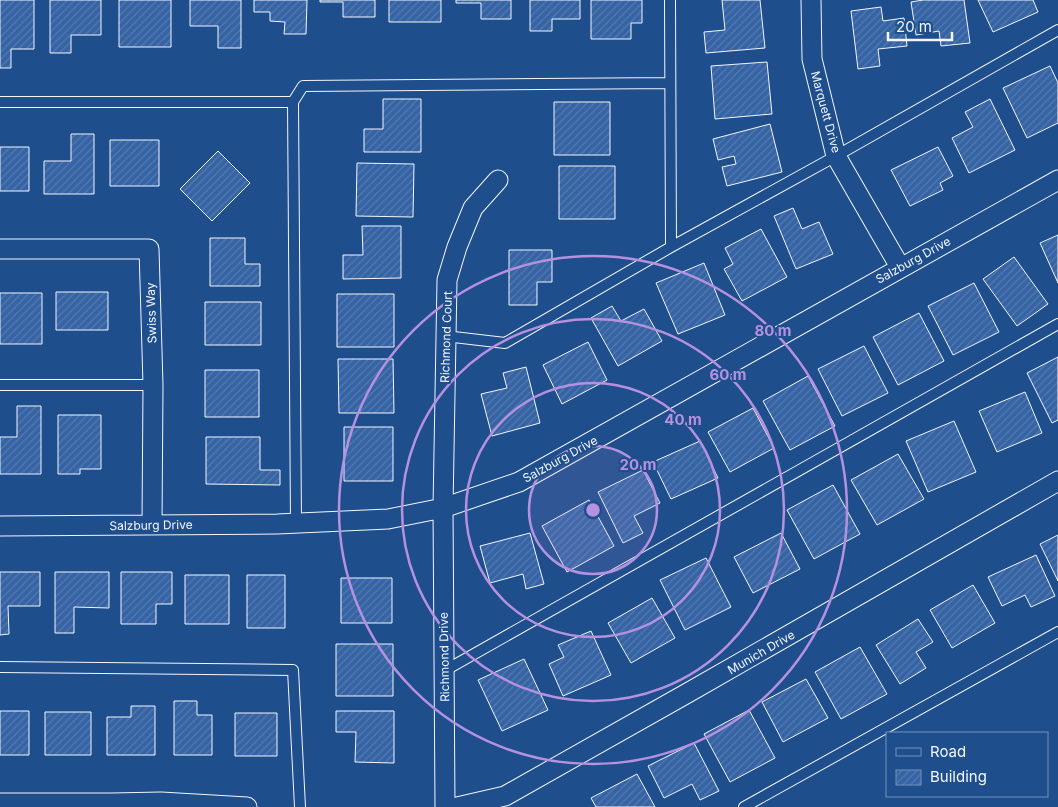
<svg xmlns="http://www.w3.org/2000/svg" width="1058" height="807" viewBox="0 0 1058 807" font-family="Inter,sans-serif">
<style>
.building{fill:url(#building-hatch);stroke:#f2f6ff}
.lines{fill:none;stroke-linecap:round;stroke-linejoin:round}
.service-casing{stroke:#f2f6ff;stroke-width:12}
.minor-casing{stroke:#f2f6ff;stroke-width:21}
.service{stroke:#1f4e8c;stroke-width:10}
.minor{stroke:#1f4e8c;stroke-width:19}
.ring{fill:none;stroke:#b691df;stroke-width:2.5}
.labels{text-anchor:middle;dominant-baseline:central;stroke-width:4;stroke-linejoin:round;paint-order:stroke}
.street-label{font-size:12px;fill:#f2f6ff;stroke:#1f4e8c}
.centre{fill:#b691df;stroke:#1f4e8c;stroke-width:2.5}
.ring-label{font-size:15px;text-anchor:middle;font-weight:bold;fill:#b691df;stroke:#1f4e8c;stroke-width:4;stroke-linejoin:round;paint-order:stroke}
</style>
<defs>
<pattern id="building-hatch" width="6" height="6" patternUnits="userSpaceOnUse" patternTransform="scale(1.25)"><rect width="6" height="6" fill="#3563a3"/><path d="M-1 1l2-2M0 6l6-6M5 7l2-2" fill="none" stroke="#537ab1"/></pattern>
</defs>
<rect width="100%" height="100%" fill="#1f4e8c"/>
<path class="building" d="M0,0H34V49H11V68H0Z
M50,0H101V35H71V53H50Z
M119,0H171V47H119Z
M190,0H241V48H218V26H190Z
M254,0H307L306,34H284L285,22L270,21V12H254Z
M320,0H375V17H343V2H320Z
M389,0H441V22H389Z
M456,0H511V19H481V3H456Z
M530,0H580V19H552V31H530Z
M591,0H642V23H631V39H591Z
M722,0H760L765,48L706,53L704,32L725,30Z
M923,0H964L970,43L941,46L939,31L916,35L911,2Z
M978,0H1033L1038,12L993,32Z
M881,7L883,21L904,18L907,46L878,49L880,66L858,69L851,11Z
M767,62L772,114L715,119L711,66Z
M1050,66L1058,83V123L1027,138L1003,88Z
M383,99H421V152H364V129H383Z
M990,99L1015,150L969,173L952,138L973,127L965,112Z
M554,102H610V155H554Z
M770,124L782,172L727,186L722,167L736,164L734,156L718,160L713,139Z
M71,134H94V194H44V161H71Z
M110,140H159V186H110Z
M0,147H29V191H0Z
M938,147L953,176L940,183L943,190L910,206L891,170Z
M218,151L250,183L212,221L180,189Z
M357,163L414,164L413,217L356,216Z
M559,166H615V219H559Z
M793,208L802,229L819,222L833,254L796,269L774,216Z
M362,226H401V278L343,279V255H363Z
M761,229L787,277L742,301L724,269L733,264L725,248Z
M1058,235V283L1040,243Z
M210,238H245V264H260V286H210Z
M509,250H552V282H537V305H509Z
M1014,257L1048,304L1017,326L983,279Z
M704,263L725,315L678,334L656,283Z
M974,283L999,332L953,355L928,306Z
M56,292H108V330H56Z
M0,293H42V344H0Z
M337,294H394V347H337Z
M205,302H261V345H205Z
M612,306L621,321L644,309L662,341L618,366L591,318Z
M919,313L944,361L898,385L873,337Z
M588,342L607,380L562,404L543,365Z
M864,346L888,393L842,416L818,369Z
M1058,357V420L1052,423L1027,373Z
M338,359H393L394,413H339Z
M526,367L540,423L492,436L481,394L507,388L503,373Z
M205,370H259V417H205Z
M808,376L835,426L790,450L763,401Z
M1025,392L1042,433L997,452L979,411Z
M17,406H41V474H0V437H17Z
M753,408L774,448L730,472L708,432Z
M58,415H101V469H80V474H58Z
M954,421L976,472L928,492L906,441Z
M344,427H393V481H344Z
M206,437H260V470H280V485L206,484Z
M700,441L718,478L671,499L653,462Z
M898,454L924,499L877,525L851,480Z
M643,470L660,503L634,516L643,533L623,543L598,492Z
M833,485L860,534L814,559L787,510Z
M589,500L614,546L567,572L542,526Z
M530,533L544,584L526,589L523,574L490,583L480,546Z
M781,533L800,569L753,593L734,557Z
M1058,535V581L1040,544Z
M1036,555L1055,596L1031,607L1025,595L1002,606L988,577Z
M706,558L731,607L685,630L660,580Z
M0,572H40V606H8L9,634L0,635Z
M55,572H109V608L74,607V633H55Z
M121,572H172V604H156V624H121Z
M185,575H229V624H185Z
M247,575H285V628H247Z
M341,578H392V623H341Z
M973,585L995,623L952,648L930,610Z
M652,598L675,638L631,663L608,623Z
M918,619L933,642L916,652L926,668L900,684L876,645Z
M591,631L611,675L563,696L549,664L564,657L558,645Z
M336,644H393V696H336Z
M860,647L887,694L841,719L815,672Z
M524,659L548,710L502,731L478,680Z
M806,679L828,718L783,742L762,702Z
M174,701H197V715H212V755H174Z
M131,706H155V755H107V717H131Z
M749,710L775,758L730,782L704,734Z
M0,711H29V755H0Z
M336,711H394V763L355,762L356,732H336Z
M45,712H91V755H45Z
M235,713H277V756H235Z
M694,743L719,791L700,800L692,784L664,798L648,766Z
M637,774L655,807H596L591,798Z"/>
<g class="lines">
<g class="service-casing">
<path id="service" d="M670,0L671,247
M0,102H293L296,523
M293,102L303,86L670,83
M445,336L505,343L671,247L836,156L1058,30
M0,385H153
M0,667L293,670L300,807
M444,671L1058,324
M744,807L1058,632"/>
</g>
<g class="minor-casing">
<path id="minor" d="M811,0L812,59L836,156L900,267
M0,249H149L153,385L152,525
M0,526L277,524L388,519L443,508L519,482L1058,180
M0,803H112L161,802L247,807
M445,807L443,508L447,280L457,247L473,208L498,180
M457,807L505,796L684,695L1058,481"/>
</g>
<use href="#service" class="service"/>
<use href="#minor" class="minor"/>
</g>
<circle cx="593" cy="510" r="64" fill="#b691df" fill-opacity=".12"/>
<g class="ring">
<circle cx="593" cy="510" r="64"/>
<circle cx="593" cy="510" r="127"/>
<circle cx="593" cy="510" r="191"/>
<circle cx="593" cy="510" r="254"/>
</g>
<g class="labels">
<g class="street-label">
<text transform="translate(826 112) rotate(75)">Marquett Drive</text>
<text transform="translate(913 260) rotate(-29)">Salzburg Drive</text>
<text transform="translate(151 313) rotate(-92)">Swiss Way</text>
<text transform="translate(446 337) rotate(-88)">Richmond Court</text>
<text transform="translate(560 459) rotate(-29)">Salzburg Drive</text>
<text transform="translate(151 525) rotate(-1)">Salzburg Drive</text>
<text transform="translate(761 652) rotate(-30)">Munich Drive</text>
<text transform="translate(444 657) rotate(-91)">Richmond Drive</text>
</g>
</g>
<circle cx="593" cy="510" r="8" class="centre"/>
<g class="ring-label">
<text x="773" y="336">80 m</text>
<text x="728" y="380">60 m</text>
<text x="683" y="425">40 m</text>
<text x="638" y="470">20 m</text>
</g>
<rect x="886" y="732" width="162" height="65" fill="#1f4e8c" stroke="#7391ba"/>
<rect x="896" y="748" width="25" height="8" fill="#1f4e8c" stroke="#7391ba"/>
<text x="930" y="757" font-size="15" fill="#f2f6ff">Road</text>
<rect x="896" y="770" width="25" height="15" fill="url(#building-hatch)" stroke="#7391ba"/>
<text x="930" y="782" font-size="15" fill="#f2f6ff">Building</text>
<path d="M888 32v8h64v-8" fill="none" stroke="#f2f6ff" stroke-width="2.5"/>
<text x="896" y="32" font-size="15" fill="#f2f6ff" stroke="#1f4e8c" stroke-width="4" paint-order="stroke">20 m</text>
</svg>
